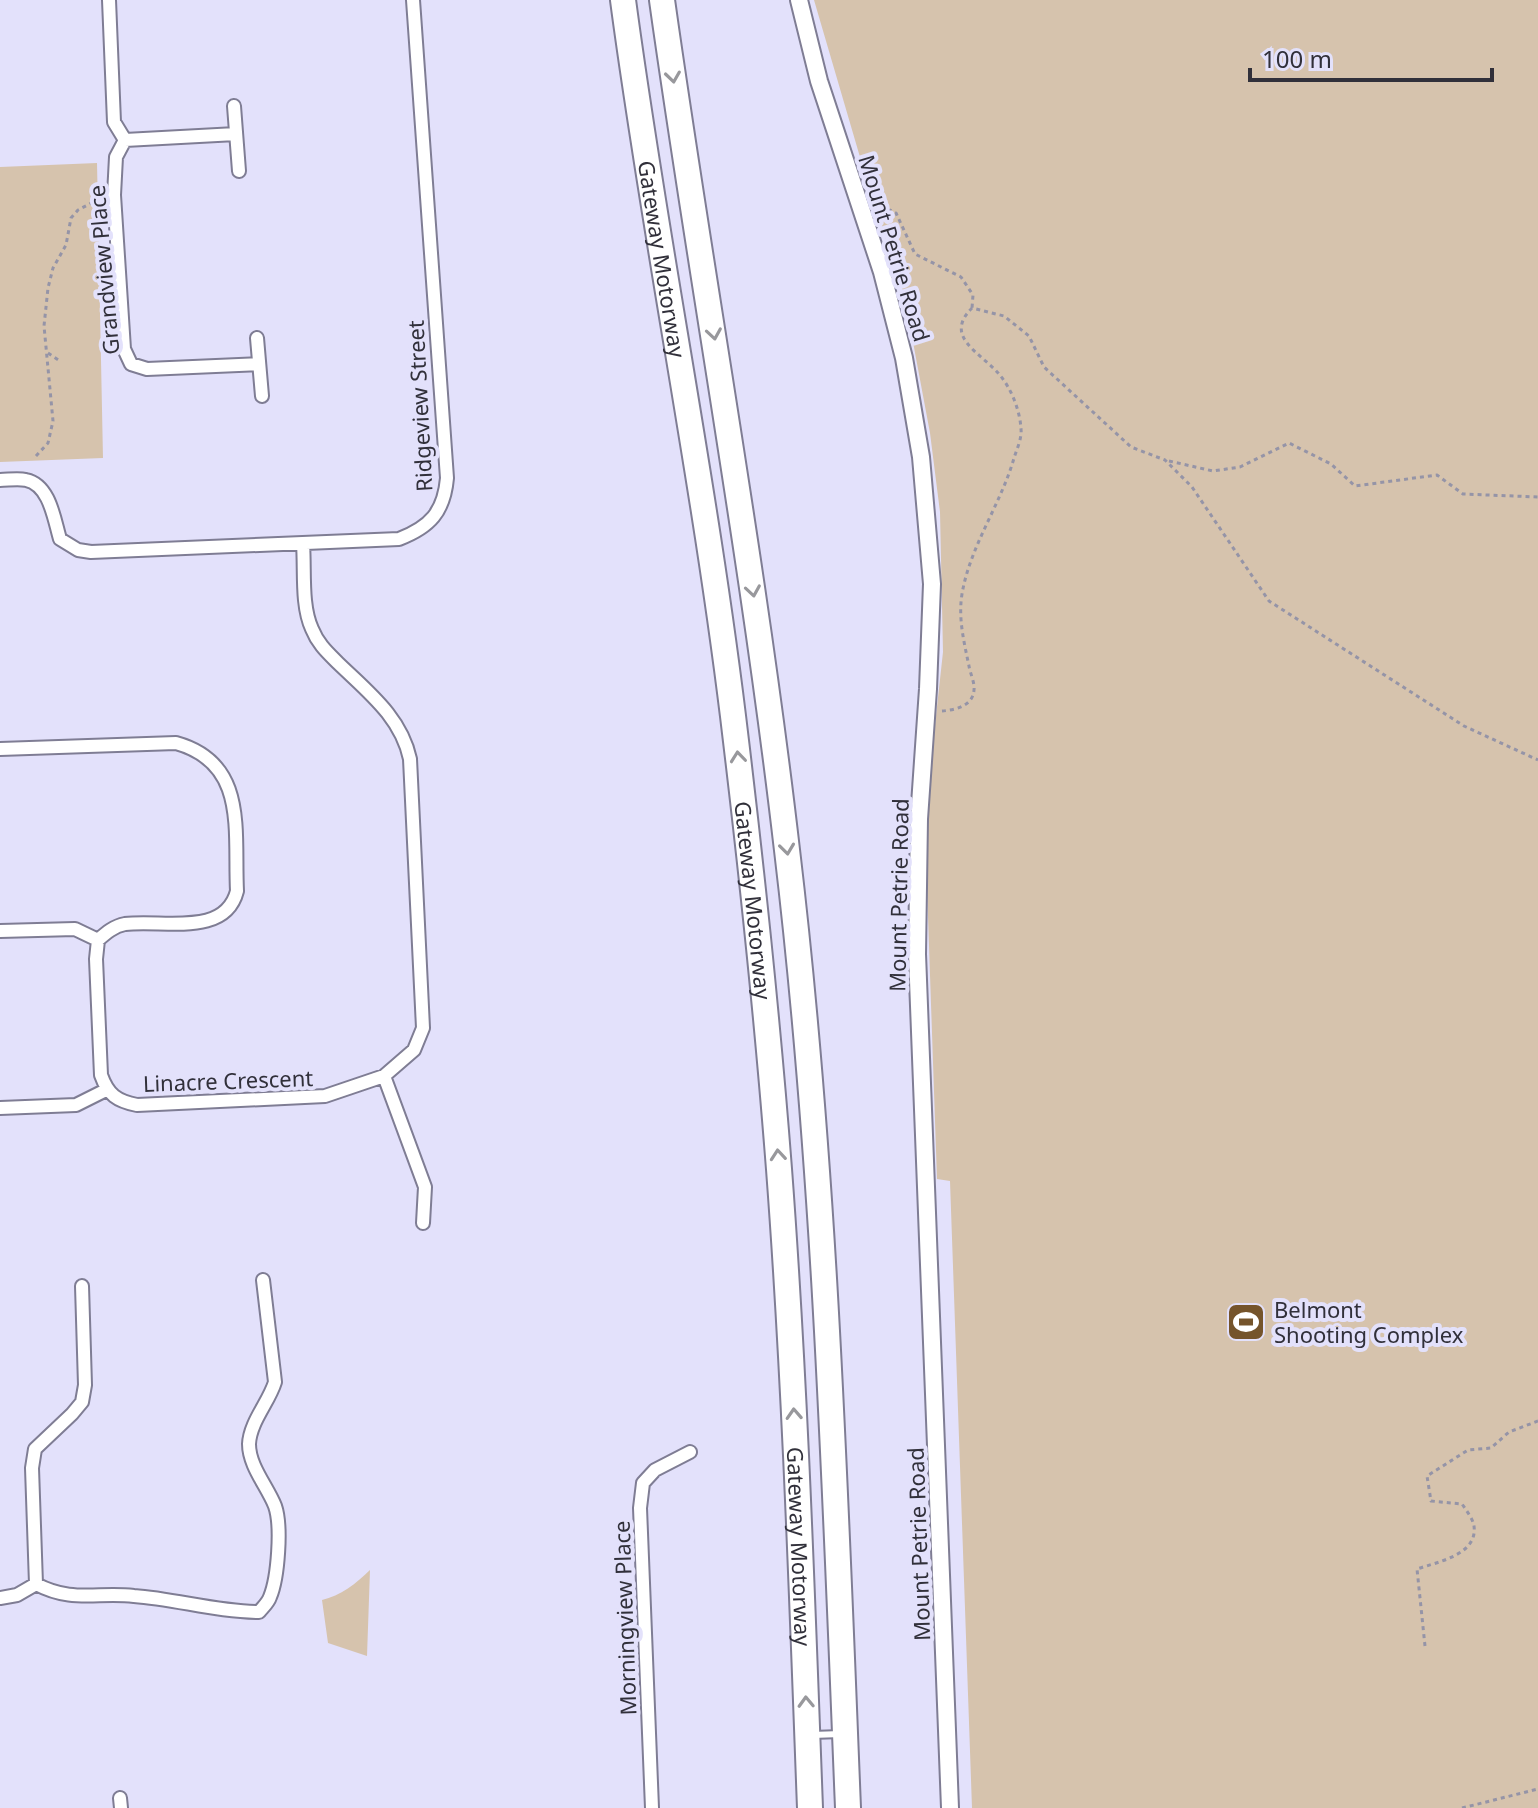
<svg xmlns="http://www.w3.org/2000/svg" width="1538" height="1808" viewBox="0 0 1538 1808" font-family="'Noto Sans',sans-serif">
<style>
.green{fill:#d6c3ad}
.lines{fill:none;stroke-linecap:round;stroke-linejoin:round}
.service-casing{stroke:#7f7d94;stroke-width:10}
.minor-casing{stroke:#7f7d94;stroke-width:16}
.tertiary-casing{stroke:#7f7d94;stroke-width:20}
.motorway-casing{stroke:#7f7d94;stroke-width:28}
.path{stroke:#9594a7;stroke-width:3;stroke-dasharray:4 4;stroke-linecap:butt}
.service{stroke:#fff;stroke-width:6}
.minor{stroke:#fff;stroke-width:12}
.tertiary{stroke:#fff;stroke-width:16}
.motorway{stroke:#fff;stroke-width:24}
.oneway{stroke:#98989c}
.labels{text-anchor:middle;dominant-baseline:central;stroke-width:8;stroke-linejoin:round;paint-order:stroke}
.street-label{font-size:22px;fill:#31303a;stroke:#e3e1fb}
.poi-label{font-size:22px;fill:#31303a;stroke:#e3e1fb;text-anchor:start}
</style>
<rect width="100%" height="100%" fill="#e3e1fb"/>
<path class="green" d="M814,0H1538V1808H972L950,1181L937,1179L926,858L933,743L943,652L940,512L930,433L904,294L867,181Z
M97,163L103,458L0,462V167Z
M370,1570L367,1656L328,1643L322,1600C340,1596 357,1583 370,1570Z"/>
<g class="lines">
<g class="service-casing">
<path id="service" d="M812,1735L841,1734"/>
</g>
<g class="minor-casing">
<path id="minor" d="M109,0L114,122L125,140L116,157L114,195L124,349L131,364L147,369L259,364
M234,106L239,171
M125,140L236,134
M257,338L262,396
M0,480C8,480 18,478 26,480C50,485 54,519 60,539L78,550L91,552L399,539C430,527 444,512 447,478L413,0
M0,749L176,743C248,763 234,831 237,891C225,938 162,919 125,924C114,926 106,933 98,940L96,959L101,1075C108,1095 117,1101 137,1105L325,1096L384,1076L414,1050L423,1028L410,759C401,717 368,692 338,663C327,652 318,644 312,629C301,605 305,571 303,544
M0,931L75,929L98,940
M384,1076L425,1187L423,1223
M0,1108L76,1105L106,1090
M36,1584L32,1468L35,1449L72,1414L82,1402L85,1385L82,1286
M0,1598L17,1595L36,1584C72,1603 96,1592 134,1596C176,1599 217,1612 259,1612C263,1607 268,1603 270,1597C278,1578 282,1526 275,1506C267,1486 249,1466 249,1444C250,1422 269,1402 275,1382L263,1280
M120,1798L121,1808
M652,1808L640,1508L643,1483L655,1470L690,1452"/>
</g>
<g class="tertiary-casing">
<path id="tertiary" d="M799,0L819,81L882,272L904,358L921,457L932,584L928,689L919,819L917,954L950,1808"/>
</g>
<g class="motorway-casing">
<g id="motorway">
<path id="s1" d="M623,0C656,248 707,493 736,741C753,883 768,1026 779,1169C795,1381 802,1595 810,1808"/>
<path d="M662,0C702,284 754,565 787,850C825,1168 835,1488 848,1808"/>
</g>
</g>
<path class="path" d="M880,213L890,210L896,213L915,254L961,277L973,295L972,308
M48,353L60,361
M36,456L48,443L53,421L44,326L48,288L53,268L66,245L71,218L78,210L99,199
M1169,461L1213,471L1240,467L1289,443L1331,464L1355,486L1437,475L1463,494L1538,497
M942,711C955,710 973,706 974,690C975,683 970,673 969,666C964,642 958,618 962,594C970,546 1001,504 1014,458C1017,449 1022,438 1021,429C1020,410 1011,388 999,374C980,352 943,337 972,308L1004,316L1029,336L1044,367L1131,447L1165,460L1192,487L1269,601L1464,726L1538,760
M1425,1646L1417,1569C1437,1562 1478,1555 1474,1526C1473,1519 1466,1510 1462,1504L1431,1501L1427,1476L1468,1450L1491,1448L1509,1432L1538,1421
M1462,1808L1538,1789"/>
<use href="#service" class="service"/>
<use href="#minor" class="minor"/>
<use href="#tertiary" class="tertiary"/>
<use href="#motorway" class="motorway"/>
</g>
<defs><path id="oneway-chevron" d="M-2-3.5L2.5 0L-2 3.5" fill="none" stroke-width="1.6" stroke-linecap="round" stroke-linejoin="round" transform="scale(2)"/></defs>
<g class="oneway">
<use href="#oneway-chevron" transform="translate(673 77) rotate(82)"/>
<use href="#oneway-chevron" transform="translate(714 334) rotate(81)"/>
<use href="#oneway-chevron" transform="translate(753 591) rotate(81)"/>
<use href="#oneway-chevron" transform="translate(738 757) rotate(-96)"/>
<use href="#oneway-chevron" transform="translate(787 849) rotate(83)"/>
<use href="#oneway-chevron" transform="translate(778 1155) rotate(-95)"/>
<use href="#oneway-chevron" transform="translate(794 1414) rotate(-93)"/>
<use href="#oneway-chevron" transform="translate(806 1702) rotate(-92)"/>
</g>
<defs>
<g id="stadium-square" transform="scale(2)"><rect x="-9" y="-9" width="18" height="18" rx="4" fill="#75542b" stroke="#e3e1fb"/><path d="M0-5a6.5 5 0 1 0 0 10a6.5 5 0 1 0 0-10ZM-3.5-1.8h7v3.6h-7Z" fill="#fff"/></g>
</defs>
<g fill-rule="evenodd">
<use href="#stadium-square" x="1246" y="1322"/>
</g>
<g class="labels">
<g class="street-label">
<text transform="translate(895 248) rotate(73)">Mount Petrie Road</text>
<text stroke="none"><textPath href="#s1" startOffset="262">Gateway Motorway</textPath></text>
<text transform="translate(103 270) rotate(-95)">Grandview Place</text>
<text transform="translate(419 406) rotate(-93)">Ridgeview Street</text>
<text transform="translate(898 895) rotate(-89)">Mount Petrie Road</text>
<text stroke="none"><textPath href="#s1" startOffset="910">Gateway Motorway</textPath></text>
<text transform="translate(228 1080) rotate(-2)">Linacre Crescent</text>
<text transform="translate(918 1544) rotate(-92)">Mount Petrie Road</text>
<text stroke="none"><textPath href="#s1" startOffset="1558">Gateway Motorway</textPath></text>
<text transform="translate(624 1618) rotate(-92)">Morningview Place</text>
</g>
<g class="poi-label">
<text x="1274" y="1309">Belmont<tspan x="1274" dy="25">Shooting Complex</tspan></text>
</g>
</g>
<path d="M1250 68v12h242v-12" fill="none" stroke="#31303a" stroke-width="4"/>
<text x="1262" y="68" font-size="24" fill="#31303a" stroke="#e3e1fb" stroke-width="6" paint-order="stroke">100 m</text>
</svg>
